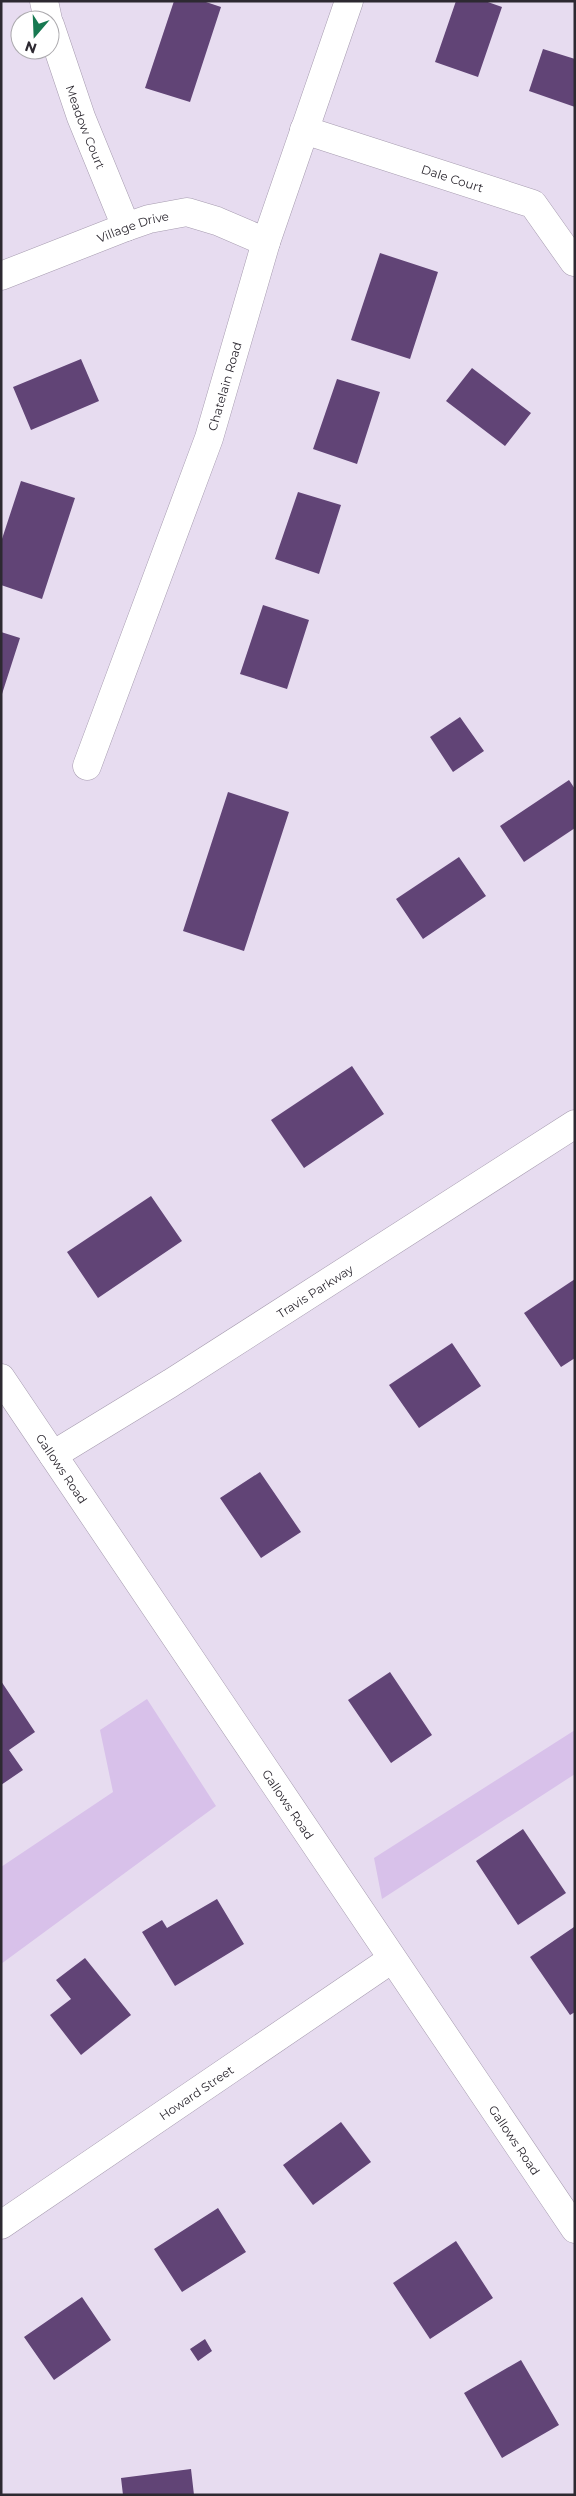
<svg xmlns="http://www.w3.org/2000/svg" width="576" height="2496" viewBox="0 0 576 2496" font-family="Montserrat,sans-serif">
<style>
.green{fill:#d8c1ea}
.building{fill:#614476}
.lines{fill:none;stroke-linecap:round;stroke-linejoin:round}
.minor-casing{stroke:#a69baf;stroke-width:29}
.major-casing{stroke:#a69baf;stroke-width:29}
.minor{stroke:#fff;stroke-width:28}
.major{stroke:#fff;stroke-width:28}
.labels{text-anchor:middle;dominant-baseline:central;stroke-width:5;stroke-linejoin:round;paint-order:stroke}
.street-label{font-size:12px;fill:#2d2931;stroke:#fff}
</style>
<rect width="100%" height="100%" fill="#e7dcf0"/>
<path class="green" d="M147,1699L216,1806L1,1964V1867L113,1792L100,1730Z
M575,1730V1774L382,1899L374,1858Z"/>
<path class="building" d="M174,1H203L221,7L190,102L145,88Z
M456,1H485L502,7L478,77L435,62Z
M543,49L575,59V107L529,91Z
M380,253L438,272L410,359L351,340Z
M81,359L99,401L31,430L13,387Z
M472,368L531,413L505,446L446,401Z
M337,379L380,392L357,464L313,449Z
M21,481L75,498L42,599L1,585V542Z
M298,492L341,505L319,574L275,559Z
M263,605L309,620L287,689L240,674Z
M1,632L20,638L2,694H1Z
M460,717L484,751L453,772L430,737Z
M569,780L575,789V828L524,862L500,826Z
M228,792L289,812L244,951L183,931Z
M459,857L486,896L423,939L396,899Z
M352,1066L384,1114L304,1168L271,1120Z
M151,1196L182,1241L98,1298L67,1252Z
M575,1279V1358L561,1367L524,1313Z
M452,1343L481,1386L419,1428L389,1385Z
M260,1472L301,1532L261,1558L220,1498Z
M390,1672L432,1735L391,1763L348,1700Z
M1,1681L35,1732L9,1750L23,1770L1,1785Z
M523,1829L566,1893L518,1925L476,1861Z
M217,1899L244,1944L175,1986L142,1932L162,1920L167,1928Z
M574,1927L575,2012L570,2015L530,1957Z
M85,1958L131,2015L81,2055L50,2015L71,1999L56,1980Z
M341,2122L371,2162L313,2205L283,2165Z
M218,2208L246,2252L182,2292L154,2249Z
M456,2241L493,2298L430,2339L393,2283Z
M82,2297L111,2340L54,2380L24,2337Z
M205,2339L212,2351L198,2361L190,2349Z
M521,2360L559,2425L502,2458L464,2393Z
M191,2469L194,2495H123L121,2478Z"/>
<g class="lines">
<g class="minor-casing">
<g id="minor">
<path d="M44,1L48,20"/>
<path id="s1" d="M50,25L81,117L126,227"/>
<path id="s2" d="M304,130L533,204L574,262"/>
<path id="s3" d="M1,276L126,227L149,219L187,212L217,221L266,242"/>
<path id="s4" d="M87,766L209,438L266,242L349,1"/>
<path id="s5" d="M53,1455L171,1383L575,1124"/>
<path id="s6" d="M1,2225L392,1959"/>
</g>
</g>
<g class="major-casing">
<g id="major">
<path id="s7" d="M1,1378L575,2229"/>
</g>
</g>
<use href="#minor" class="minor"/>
<use href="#major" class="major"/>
</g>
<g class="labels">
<g class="street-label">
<text stroke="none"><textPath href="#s1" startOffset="108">Meadow Court</textPath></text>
<text stroke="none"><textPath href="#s2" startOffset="156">Dale Court</textPath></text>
<text stroke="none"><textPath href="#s3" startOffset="141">Village Drive</textPath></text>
<text stroke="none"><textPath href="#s4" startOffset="404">Chatelain Road</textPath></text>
<text stroke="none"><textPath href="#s5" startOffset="309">Travis Parkway</textPath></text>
<text stroke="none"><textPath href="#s7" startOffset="109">Gallows Road</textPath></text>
<text stroke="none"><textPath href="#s7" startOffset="514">Gallows Road</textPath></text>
<text stroke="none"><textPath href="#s6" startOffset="236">Howard Street</textPath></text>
<text stroke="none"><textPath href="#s7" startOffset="919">Gallows Road</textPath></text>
</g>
</g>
<rect width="576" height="2496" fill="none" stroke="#2d2931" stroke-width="5"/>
<g transform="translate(35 35) rotate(199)"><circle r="24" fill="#ffffff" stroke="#aba9ad"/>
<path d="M0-4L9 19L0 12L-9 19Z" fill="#177951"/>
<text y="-8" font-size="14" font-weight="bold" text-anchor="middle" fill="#2d2931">N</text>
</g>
</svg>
